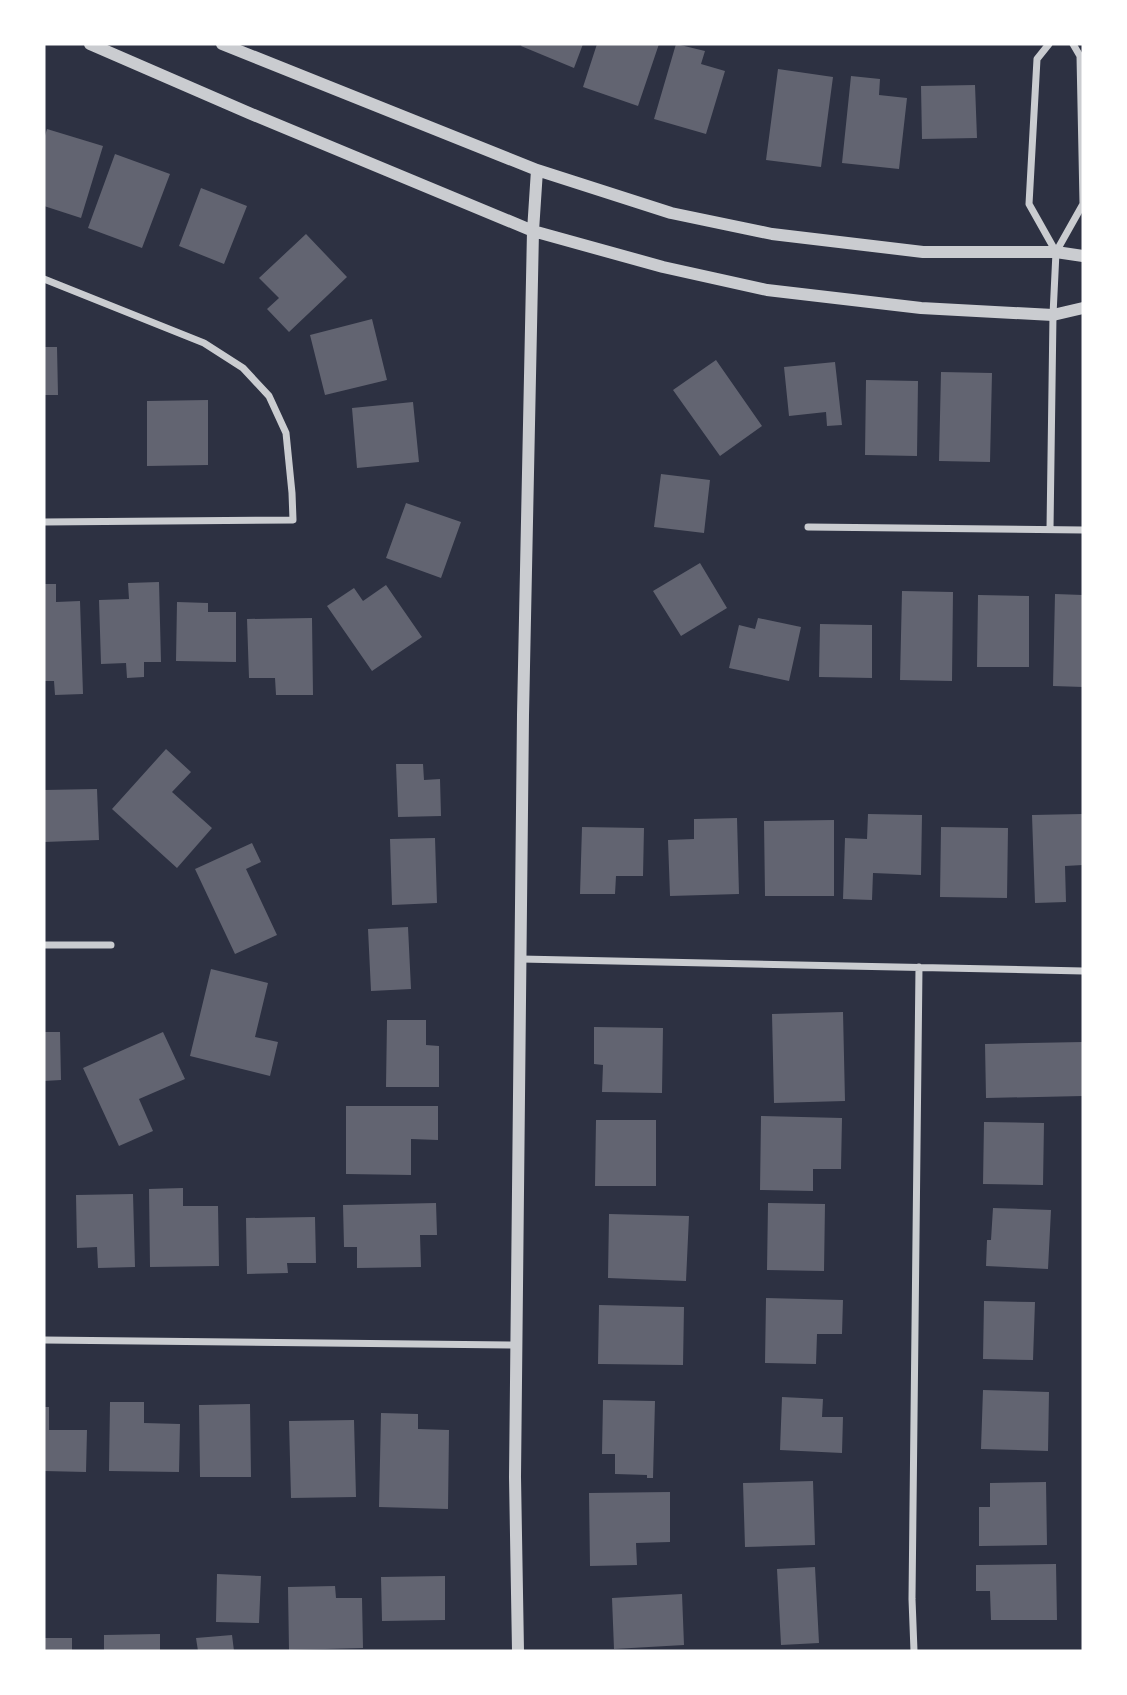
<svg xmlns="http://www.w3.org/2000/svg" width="1127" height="1695" viewBox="0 0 1127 1695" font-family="'Fira Sans',sans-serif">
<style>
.building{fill:#626471}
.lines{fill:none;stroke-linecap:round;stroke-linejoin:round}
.minor{stroke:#caccd0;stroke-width:7}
.tertiary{stroke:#caccd0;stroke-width:12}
</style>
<rect width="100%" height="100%" fill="#2d3142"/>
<path class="building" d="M522,44H583L574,68L521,46Z
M597,44H659L638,106L583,87Z
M676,44L705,51L701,64L725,71L706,134L654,119Z
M778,69L833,77L821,167L766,160Z
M851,76L880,79L879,95L907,98L899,169L842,163Z
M975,85L977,138L922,139L921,86Z
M47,129L103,146L81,218L44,206V139Z
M115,154L170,174L142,248L88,228Z
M201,188L247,206L224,264L179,246Z
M306,234L347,277L289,332L267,309L279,298L259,278Z
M372,319L387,380L325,395L310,335Z
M44,347H57L58,395H44Z
M716,360L762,426L720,456L673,390Z
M835,362L842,425L827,426L826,412L789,416L784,367Z
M941,372L992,373L990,462L939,461Z
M866,380L918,381L917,456L865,455Z
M208,400V465L147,466V401Z
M413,402L419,462L357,468L352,408Z
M661,474L710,480L704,533L654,527Z
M406,503L461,522L441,578L386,558Z
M700,563L727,608L681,636L653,591Z
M159,582L161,662H144V677L127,678L126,663L101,664L99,600L129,599L128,583Z
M44,584H56V602L80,601L83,694L55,695L54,681H44Z
M386,585L422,637L372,671L327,606L354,588L363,601Z
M902,591L953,592L952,681L900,680Z
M1055,594L1083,595V687L1053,686Z
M978,595L1029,596V667H977Z
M177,602L208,603V612H236V662L176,661Z
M312,618L313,695H276L275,678H249L247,619Z
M758,618L801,627L789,681L729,668L739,625L755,629Z
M820,624L872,625V678L819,677Z
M166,749L191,772L172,792L212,828L177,868L112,809Z
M396,764H423L424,780L440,779L441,816L398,817Z
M97,789L99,840L44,842V790Z
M868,814L922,815L921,875L873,873L872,900L843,899L845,838L867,839Z
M1083,814V865L1065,866L1066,902L1035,903L1032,815Z
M737,818L739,894L670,896L668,840L694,839V819Z
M834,820V896H765L764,821Z
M582,827L644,828L643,876H616L615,894H580Z
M941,827L1008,828L1007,898L940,897Z
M435,838L437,903L392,905L390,839Z
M252,843L261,862L246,869L277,935L235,954L195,869Z
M408,927L411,989L371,991L368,929Z
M211,969L268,983L255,1037L278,1042L270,1076L190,1056Z
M843,1012L845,1101L774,1103L772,1014Z
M387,1020H426V1045L439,1046V1087H386Z
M594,1027L663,1028L662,1093L602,1092L603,1065L594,1064Z
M44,1032H60L61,1080L44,1081Z
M163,1032L185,1079L139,1099L153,1131L119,1146L83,1068Z
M1083,1042V1096L986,1098L985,1044Z
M346,1106H438V1140L411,1139V1175L346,1174Z
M761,1116L842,1118L841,1169H813V1191L760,1190Z
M596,1120H656V1186H595Z
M984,1122L1044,1123L1043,1185L983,1184Z
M183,1188V1206H218L219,1266L150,1267L149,1189Z
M133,1194L135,1267L98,1268L97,1247L77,1248L76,1195Z
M436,1203L437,1235H420L421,1267L357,1268V1247H344L343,1205Z
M768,1203L825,1204L824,1271L767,1270Z
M993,1208L1051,1210L1048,1269L986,1266L987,1240H991Z
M609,1214L689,1216L686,1281L608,1278Z
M315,1217L316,1263H287L288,1273L247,1274L246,1218Z
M766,1298L843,1300L842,1334H817L816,1364L765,1363Z
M984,1301L1035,1302L1033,1360L983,1359Z
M599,1305L684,1307L683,1365L598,1364Z
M983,1390L1049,1392L1048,1451L981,1449Z
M782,1397L823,1399L822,1417H843L842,1453L780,1450Z
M603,1400L655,1401L653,1478H647V1475L615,1474V1454H602Z
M110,1402H144V1423L180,1424L179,1472L109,1471Z
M250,1404L251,1477H200L199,1405Z
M44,1407H49V1430H87L86,1472L44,1471Z
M381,1413L418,1414V1429L449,1430L448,1509L379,1507Z
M354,1420L356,1497L291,1498L289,1421Z
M813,1481L815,1545L745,1547L743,1483Z
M1046,1482L1047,1545L979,1546V1507H990V1483Z
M670,1492V1542L636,1543L637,1565L590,1566L589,1493Z
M1056,1564L1057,1620H991L990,1591H976V1565Z
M815,1567L819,1643L781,1645L777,1569Z
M217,1574L261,1576L259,1623L216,1622Z
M445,1576V1620L382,1621L381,1577Z
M335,1586L336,1598H362L363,1648L289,1650L288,1587Z
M682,1594L684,1645L614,1649L612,1598Z
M160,1634V1651H104V1635Z
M232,1635L234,1651H198L196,1638Z
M44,1638H72V1651H44Z"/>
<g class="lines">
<path class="minor" d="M1049,44L1037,59L1029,204L1056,252
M1073,44L1080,56L1083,203
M44,279L204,343L243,368L269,396L286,433L292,493L293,520L44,522
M808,527L1083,530
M1050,529L1053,315L1056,252L1083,204
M44,945H111
M521,959L1083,971
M44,1340L517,1345
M914,1651L912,1599L919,967"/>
<path class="tertiary" d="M90,44L249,113L533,231L663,267L767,290L921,308L1053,315L1083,308
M222,44L537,170L671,213L772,234L923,252H1056L1083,256
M518,1651L515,1477L523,715L533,231L537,170"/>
</g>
<rect width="1127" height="1695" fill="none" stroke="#ffffff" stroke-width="91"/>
</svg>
